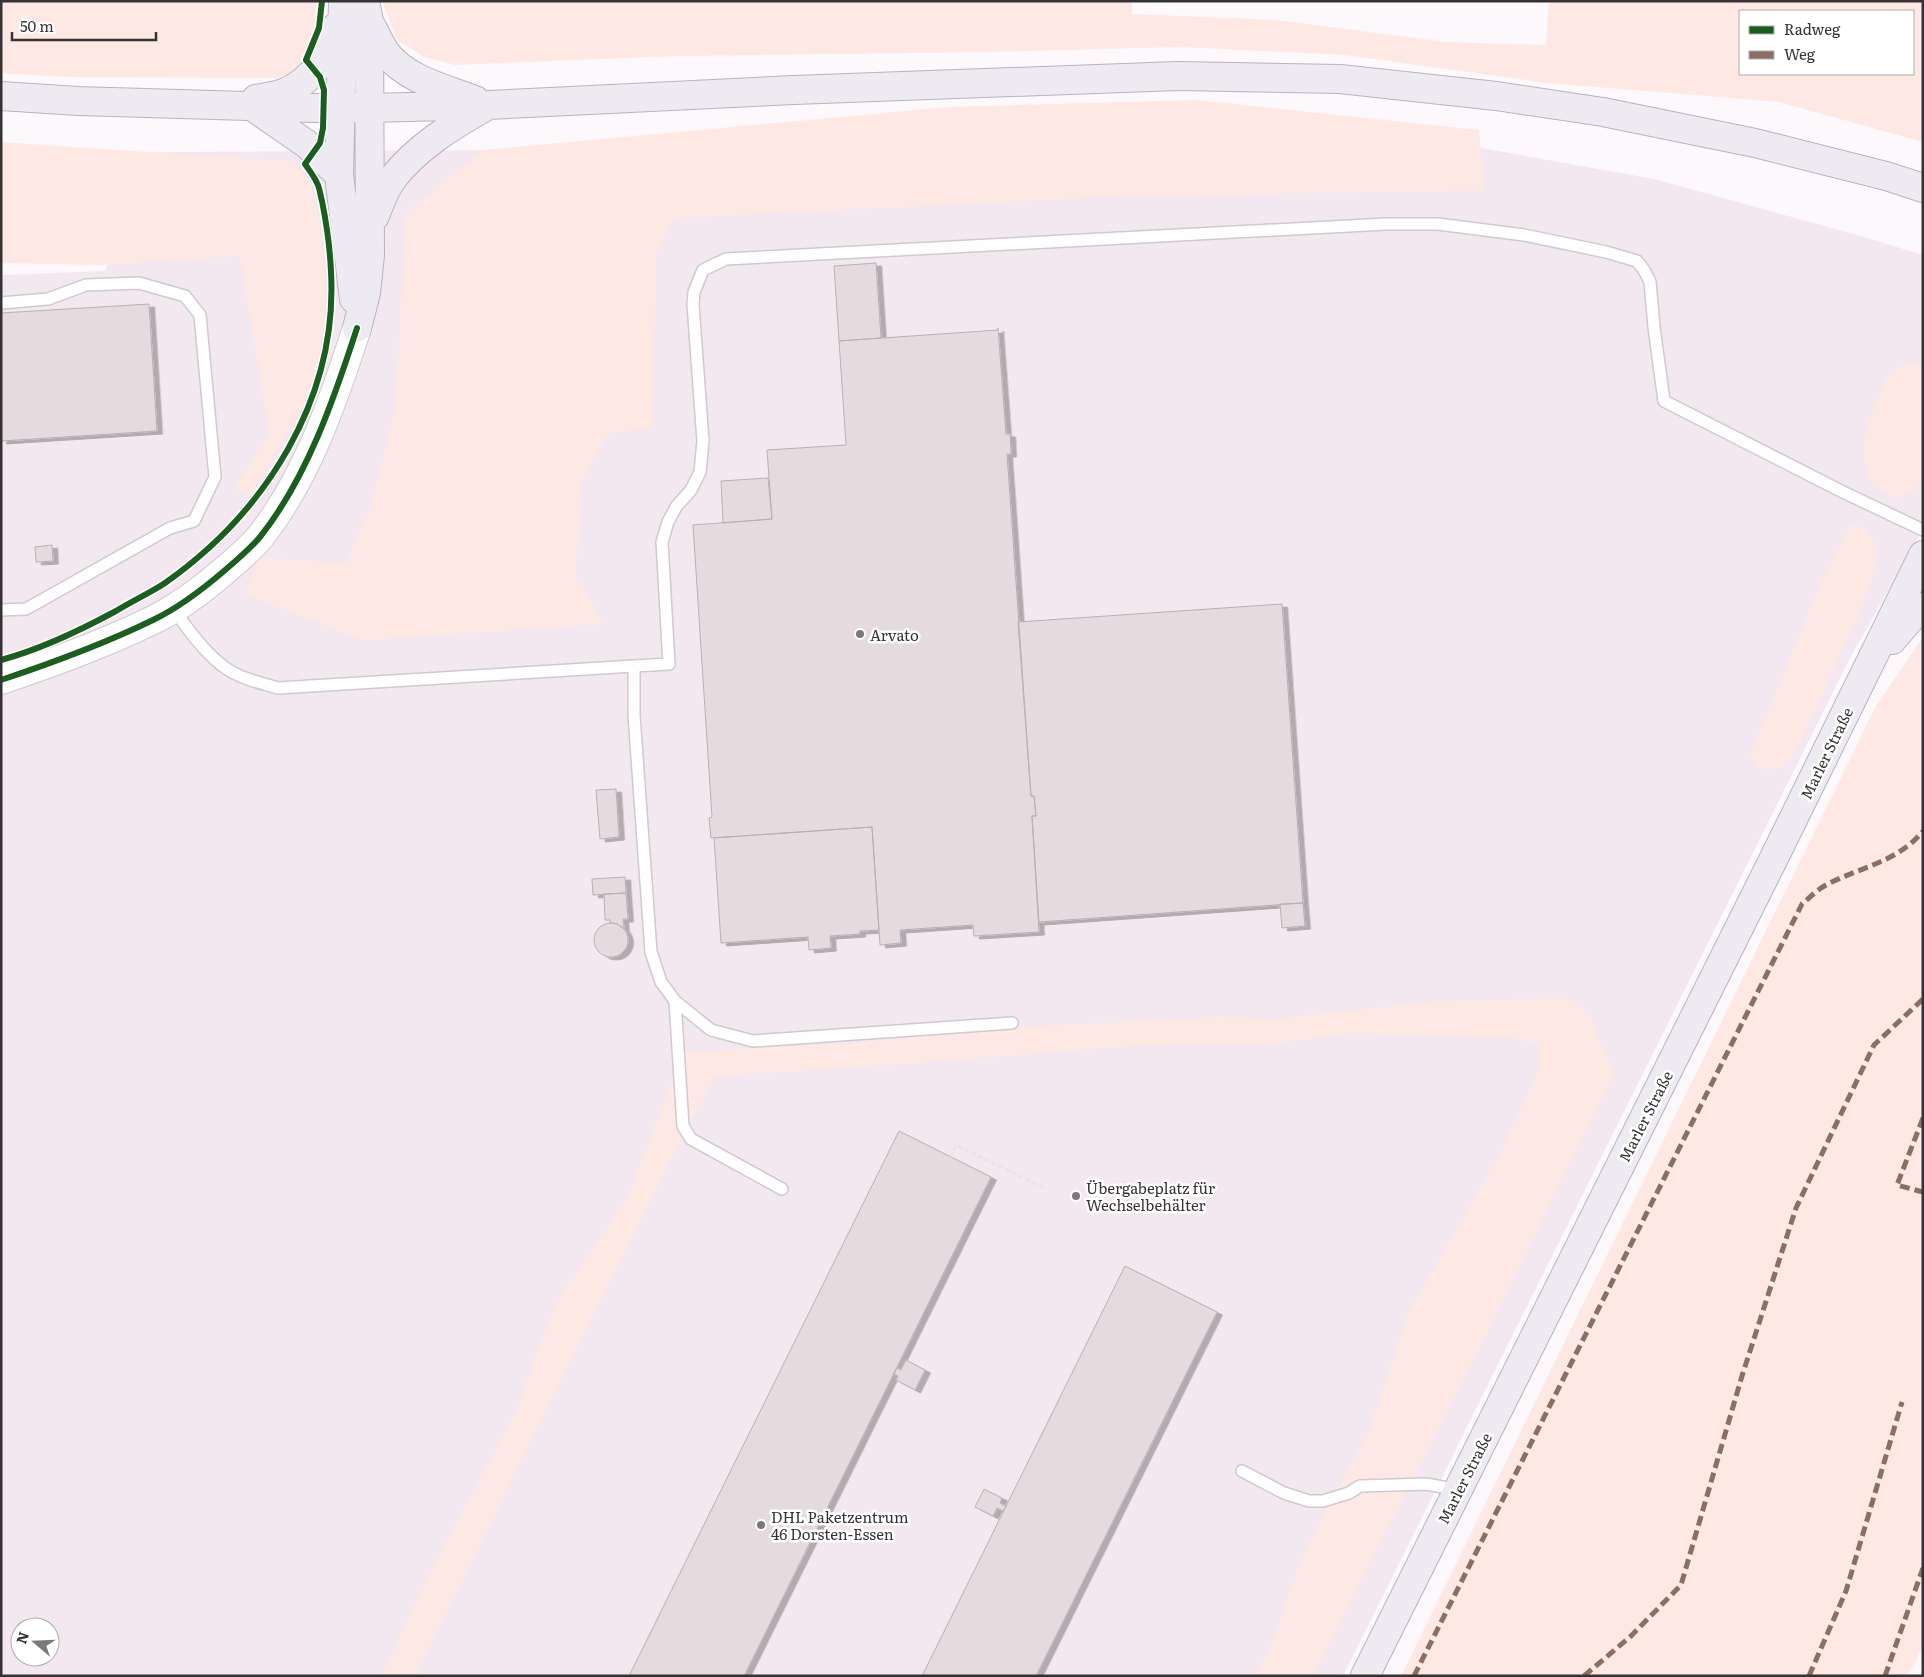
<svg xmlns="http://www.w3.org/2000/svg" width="1924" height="1677" viewBox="0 0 1924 1677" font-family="Literata,serif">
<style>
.built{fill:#f3e8f0;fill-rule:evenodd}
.green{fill:#fee8e3;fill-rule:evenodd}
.building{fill:#e5dadd;stroke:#b6b2b4;filter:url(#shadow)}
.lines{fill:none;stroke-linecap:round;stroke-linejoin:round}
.lane-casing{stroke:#cecacd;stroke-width:14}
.secondary-casing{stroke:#cecacd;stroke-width:30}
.primary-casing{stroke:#bab2be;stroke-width:30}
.path{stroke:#e6e4e6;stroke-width:3;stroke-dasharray:5 2.5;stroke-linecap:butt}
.lane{stroke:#fffefe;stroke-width:11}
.secondary{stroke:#fffefe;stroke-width:28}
.primary{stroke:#eeeaf1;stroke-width:28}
.quiet{stroke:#8d6e63;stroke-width:5;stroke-dasharray:10 5;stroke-linecap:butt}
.cycleway-casing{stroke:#fff;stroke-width:9}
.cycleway{stroke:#1b5e20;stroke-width:6}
.poi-dot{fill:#7b777a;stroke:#fff;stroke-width:2}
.labels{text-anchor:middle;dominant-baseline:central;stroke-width:5;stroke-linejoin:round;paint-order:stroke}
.poi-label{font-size:15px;fill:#353234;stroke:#fff;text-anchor:start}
.street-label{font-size:15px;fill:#353234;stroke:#fff}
</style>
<defs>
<filter id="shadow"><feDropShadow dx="5.5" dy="3" stdDeviation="0" flood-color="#0004"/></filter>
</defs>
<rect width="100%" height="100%" fill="#fdf8fb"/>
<path class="built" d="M1437,140L1654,179L1861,236L1923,255V529L1849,660L1343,1676H1V275L105,271L156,152L484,150L743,141ZM20,1627H50V1657H20Z"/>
<path class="green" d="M1,1H317C315,25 312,40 300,60L303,68L278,78L63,77L1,73Z
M382,1H1132V14L1275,20L1447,42L1546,45L1549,1H1923V142L1779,102L1547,83L1345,55L1180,47L986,52L678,56L455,65L424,57L397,40ZM1740,11H1913V74H1740Z
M1196,100L1479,130L1484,190L1105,197L673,218L656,255L652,428L608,433L582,481L575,575L603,624L362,640L246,594L258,557L346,564L372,503L396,406L406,214L484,150L948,107Z
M1,142L295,162L310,183L322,232L325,289L323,333L316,371L302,407L251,495L235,487L270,433L240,256L99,265L1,263Z
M1912,360L1923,369V479L1913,490L1896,498L1874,486L1868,474L1864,456L1866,431L1886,379L1898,367Z
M1851,524L1867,530L1877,551L1872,579L1856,620L1793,759L1777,769L1758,768L1750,756L1823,578Z
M1923,637V1644L1917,1660L1907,1676H1401L1876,706Z
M1566,998L1588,1013L1614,1074L1483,1340L1313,1676H1255L1271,1647L1302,1558L1369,1431L1410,1310L1494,1165L1539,1071L1540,1044L1515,1038L1350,1033L1262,1045L1128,1046L917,1063L715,1076L666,1168L415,1676H382L431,1571L517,1410L537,1352L560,1297L628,1197L684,1052L871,1042L988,1029L1218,1017L1279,1019L1428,1002Z"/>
<path class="building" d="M876,263L881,338L839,341L834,266Z
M149,304L157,431L1,441V313Z
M998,328L1006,434H1010L1011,454H1007L1031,796H1034L1036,816H1032L1039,932L974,936L973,925L900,930L901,943L880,945L872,827L711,838L709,818L712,817L693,525L772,519L767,450L846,445L839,341L998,330Z
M768,478L772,519L723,523L721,481Z
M52,545L53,561L36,562L35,547Z
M1282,604L1303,903L1039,922L1032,816H1036L1034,796H1031L1018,622Z
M616,789L619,837L600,839L596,790Z
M872,827L879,930L860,931V934L830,936L831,948L809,950L808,937L721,943L714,838Z
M625,877L626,893L593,895L592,879Z
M626,893L628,919H623L624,929L617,924L610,923V920H605L604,894Z
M1303,903L1305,926L1282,928L1280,904Z
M594 940a17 17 0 1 1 34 0a17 17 0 1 1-34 0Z
M899,1131L991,1177L898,1365L744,1676H629Z
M1125,1266L1217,1312L1036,1676H922Z
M906,1360L925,1370L915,1390L896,1380L898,1376L894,1374L897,1368L901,1370Z
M984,1489L1002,1498L1000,1503L1006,1506L1003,1511L997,1508L993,1516L975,1507Z"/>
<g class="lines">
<g class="lane-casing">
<path id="lane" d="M1,303L48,299L86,285L139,283L185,296L200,315L215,477L194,521L170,528L26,609L1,610
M173,609C189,630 205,654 227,669C242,679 261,683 278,688L634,666V715L651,952L661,982L675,1001L711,1030L753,1041L1012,1023
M634,666L669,664L662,542L668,522L676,507L691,490L700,472L703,441L693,304L694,292L703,270L726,259L1386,224H1438L1524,235L1606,252L1637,261L1644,270L1650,282L1654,327L1664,401L1843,492L1923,530
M675,1001L683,1126L691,1139L782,1189
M1242,1471L1284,1493L1309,1501H1323L1349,1493L1360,1486L1426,1484L1459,1490"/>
</g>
<g class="secondary-casing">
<path id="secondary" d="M1,680C52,663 104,644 153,620C178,608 203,589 224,571C237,560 250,549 260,537C307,478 334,399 357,328"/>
</g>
<g class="primary-casing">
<path id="primary" d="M343,1L339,175L354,299
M369,22C375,32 380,44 386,53C407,80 444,88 475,100
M1,96L78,101L312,108H369L488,105L794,90L1178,76L1340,79L1496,96L1603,112L1755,143L1886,176L1923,188
M256,99C265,97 275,96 283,93C311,83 330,54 337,26
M253,107L308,145L339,175
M375,216C380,203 384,190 393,178C417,147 453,125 487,106
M357,328L366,293L370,255L369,21L365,1
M1892,640L1911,618L1923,607
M1365,1676L1775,856L1923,555"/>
</g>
<path class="path" d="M951,1157L956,1145L1046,1189"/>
<use href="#lane" class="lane"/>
<use href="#secondary" class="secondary"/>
<use href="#primary" class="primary"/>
<path class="quiet" d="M1923,1118L1897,1185L1923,1192
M1414,1676L1802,904C1809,898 1817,890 1826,885C1860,867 1898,862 1923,831
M1584,1676L1631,1636L1681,1585L1742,1376L1796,1208L1874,1045L1923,999
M1809,1676L1846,1591L1902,1402
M1885,1676L1923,1568"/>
<g class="cycleway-casing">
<path id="cycleway" d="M1,660C42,649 79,631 116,611C132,601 150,593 165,583C266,512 338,398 331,272C330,247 327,226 322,201C320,195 320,188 317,183C314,176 309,170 305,164L320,143L323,128L324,90L320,77L306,60L319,28L322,1
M1,680C52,663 104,644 153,620C178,608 203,589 224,571C237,560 250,549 260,537C307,478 334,399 357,328"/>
</g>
<use href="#cycleway" class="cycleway"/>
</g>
<g class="poi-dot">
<circle cx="860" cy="634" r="5"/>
<circle cx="1076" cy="1196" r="5"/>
<circle cx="761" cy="1525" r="5"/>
</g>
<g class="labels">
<g class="poi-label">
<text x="870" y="634">Arvato</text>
<text x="1086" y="1187">Übergabeplatz für<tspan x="1086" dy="17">Wechselbehälter</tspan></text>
<text x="771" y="1516">DHL Paketzentrum<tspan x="771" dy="17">46 Dorsten-Essen</tspan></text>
</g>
<g class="street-label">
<text transform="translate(1826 753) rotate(-64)">Marler Straße</text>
<text transform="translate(1645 1116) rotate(-63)">Marler Straße</text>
<text transform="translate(1464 1478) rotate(-63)">Marler Straße</text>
</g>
</g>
<rect width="1924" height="1677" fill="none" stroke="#353234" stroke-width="5"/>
<rect x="1739" y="10" width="175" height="65" fill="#ffffff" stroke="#aeadae"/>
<rect x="1749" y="26" width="25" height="8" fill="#1b5e20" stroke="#aeadae"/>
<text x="1784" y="35" font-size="15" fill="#353234">Radweg</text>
<rect x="1749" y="51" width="25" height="8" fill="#8d6e63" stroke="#aeadae"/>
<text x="1784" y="60" font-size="15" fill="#353234">Weg</text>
<g transform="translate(35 1642) rotate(289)"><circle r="24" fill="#ffffff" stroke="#aeadae"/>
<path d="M0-4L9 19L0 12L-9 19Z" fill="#7b777a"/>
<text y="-8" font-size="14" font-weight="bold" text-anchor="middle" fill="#353234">N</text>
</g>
<path d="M12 32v8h144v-8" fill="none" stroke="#353234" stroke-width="2.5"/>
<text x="20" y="32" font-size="15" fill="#353234" stroke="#ffffff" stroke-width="4" paint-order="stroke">50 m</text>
</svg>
